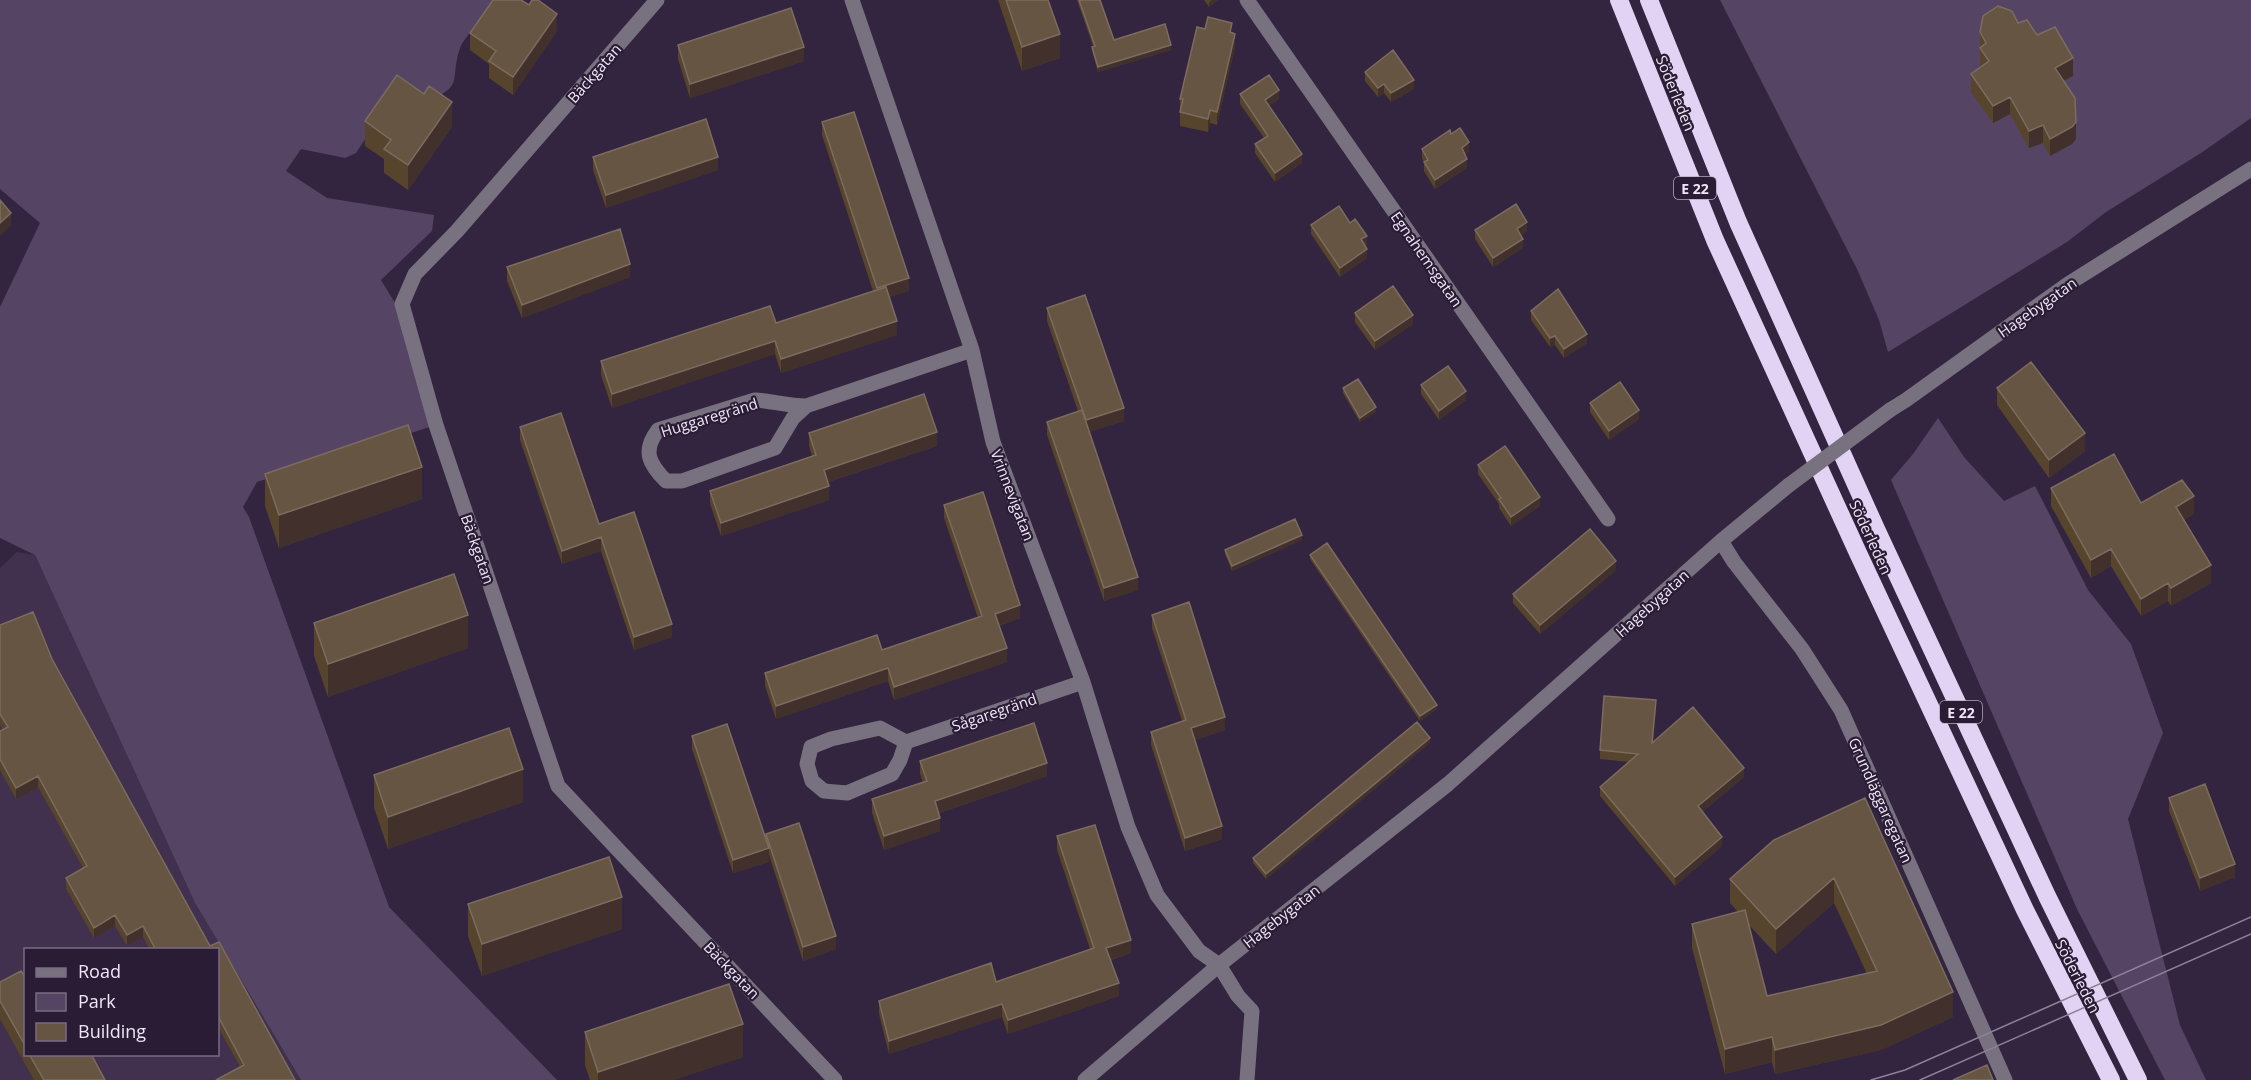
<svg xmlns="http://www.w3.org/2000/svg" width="2251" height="1080" viewBox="0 0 2251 1080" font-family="'Open Sans',sans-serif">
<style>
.built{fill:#41304e;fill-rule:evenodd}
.green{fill:#554464}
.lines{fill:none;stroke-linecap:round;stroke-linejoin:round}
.minor{stroke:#78717f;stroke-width:15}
.highway{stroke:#e2d2f3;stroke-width:18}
.tram{stroke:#8d8297;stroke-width:1.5}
.minor-bridge{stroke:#78717f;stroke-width:15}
.wall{fill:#56442d;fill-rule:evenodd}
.shaded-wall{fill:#41302b}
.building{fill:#675543;stroke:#7c6c5f;stroke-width:1.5}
.labels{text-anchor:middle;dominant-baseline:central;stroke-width:4.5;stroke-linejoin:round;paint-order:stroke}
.shield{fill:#291c34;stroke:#b3a9bc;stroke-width:1.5}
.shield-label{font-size:14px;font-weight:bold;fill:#eee5f6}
.street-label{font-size:15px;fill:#eee5f6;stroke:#291c34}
</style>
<rect width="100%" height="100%" fill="#33253f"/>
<path class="built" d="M17,552L35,555L195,903L301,1080H0V568ZM26,950H218V1054H26Z"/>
<path class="green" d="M0,0H498C489,11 464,37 460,48C449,80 466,87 425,101L400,87L356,153L345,158L301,149L286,171L327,198L434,215L432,231L381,280L395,303L436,425L257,482L243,507L249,517L389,907L557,1080H301L195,903L35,555L0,538V307L40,223L0,189Z
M1720,0H2251V118L2201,153L2106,212L2067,242L1888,352L1879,320L1857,269Z
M1938,418L1964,457L2004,501L2035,486L2088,590L2131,644L2163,733L2128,819L2180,1025L2206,1080H2165L2077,909L1891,480L1913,454Z"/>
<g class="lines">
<path class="minor" d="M657,0L457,231L415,274L402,304L436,425L558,786L835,1080
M852,0L972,350L993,442L1083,682L1128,827L1157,895L1199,951L1219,965L1238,996L1252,1011L1247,1080
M1247,0L1608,519
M806,406C789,406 772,401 755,400L658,430C642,451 649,464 666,481H682L775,448L793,418L806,406L972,350
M1890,410L1906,400L2068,284L2251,169
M1721,541L1734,562L1802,649L1841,710L2005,1080
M906,742L880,728L831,739L811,747L807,764L812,781L824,791L847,793L892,774L900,760L906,742L1083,682
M1085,1080L1219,965L1448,784L1721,541L1789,485"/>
<path class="highway" d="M1619,0L1715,240L1858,553L2025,910L2111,1080
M1649,0L1738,222L1876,529L2047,896L2138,1080"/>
<path class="tram" d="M1871,1080L1905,1070L2251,917
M1920,1080L2251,934"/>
<path class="minor-bridge" d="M1789,485L1890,410"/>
</g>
<path class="wall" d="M998,0H1048L1060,58L1022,71Z
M1077,0H1100L1114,40L1171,50L1098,72L1092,51V47L1093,46Z
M1204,0H1218L1209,7Z
M2018,23L2037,35L2073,76L2064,81L2076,139L2072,144L2050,156L2043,143L2029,148L2010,114L1993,123L1971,92V74L1981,67L1980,65V32Z
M1205,29L1232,33L1235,47L1217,125L1210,123L1208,132L1180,126V99Z
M557,31L513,95L489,78V64L470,50V33Z
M678,45L804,61L690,98L678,59Z
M1365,72L1414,89L1391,102L1384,93L1378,97L1365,81Z
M1240,94L1279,99L1269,106L1302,163L1275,182L1255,153V144L1264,138L1240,104Z
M365,121L452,127L408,190L384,173V159L365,146Z
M822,122L909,291L889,297L897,335L781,373L775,354L612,408L601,375V361L776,323L873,291L822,135Z
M1451,134L1469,151L1465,154L1467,168L1435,189L1424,171V162L1422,158V149Z
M593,157L718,170L606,208L593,170Z
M1350,223L1367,245H1365L1367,258L1340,277L1311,234V225Z
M1475,230L1527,231L1521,235L1523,248L1493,267L1475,239Z
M507,267L630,277L522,318L507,281Z
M1047,308L1124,421L1089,432L1138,590L1104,601L1047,435V422L1078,411L1047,321Z
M1531,311L1587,343L1564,358L1555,345L1550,347L1531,320Z
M1355,313L1413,324L1375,350L1355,322Z
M1421,385L1466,400L1439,420L1421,394Z
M1343,388L1376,412L1360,422L1343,393Z
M1997,388L2085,451L2049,478L1997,405Z
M1590,403L1639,419L1609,440L1590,412Z
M520,427L599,524L672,637L634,650L601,551L562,564L520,440Z
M809,433L937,446L828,482L829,500L721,536L710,504V491L812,456L809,446Z
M1478,465L1540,506L1511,526L1499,508V504L1478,474Z
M265,474L422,499L279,548L265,506Z
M2051,488L2141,503L2194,514L2184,520L2211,583L2171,606L2168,601L2141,616L2111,566L2091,578L2051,506Z
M944,505L1020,618L999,626L1007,662L894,700L888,681L776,719L765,686V673L882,650L978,618L944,518Z
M1302,540L1232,571L1225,554V550Z
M1310,555L1437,709L1420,721L1310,559Z
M1616,570L1540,634L1513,603V594Z
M33,612L52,659L210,946L219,942L295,1080H216L240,1067L218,1027V950H150L143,937L127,946L115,926L94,938L66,889V878L83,868L38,787L16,799L0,770V731L3,730L0,725V625Z
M1152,615L1225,730L1195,740L1222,839L1185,851L1151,745V732L1182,721L1152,628Z
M314,623L468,648L328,697L314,656Z
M1656,709L1653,742L1744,777L1702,812L1722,846L1675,886L1600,796V787L1629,762L1600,759V750Z
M692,736L766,841V834L836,949L803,961L769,855V862L733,873L692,749Z
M1430,743L1266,879L1253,863V858Z
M920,761L1047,776L939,813L940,831L884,850L872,813V799L923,782L920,774Z
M374,775L523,802L388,849L374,808Z
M1865,798L1953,1017L1881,1050L1775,1074L1772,1062L1725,1074L1692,948V924L1738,912L1730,903V879ZM1834,903L1867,974L1767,996L1748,924L1776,954Z
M2169,798L2235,877L2200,891L2169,811Z
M1057,836L1131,953L1111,960L1119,996L1008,1034L1002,1017L889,1054L879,1014V1001L996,982L1090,949L1057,850Z
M468,904L622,929L482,976L468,936Z
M26,978V1054H91L105,1080H34L0,1019V982Z
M585,1032L743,1057L673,1080H590L585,1065Z"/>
<path class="shaded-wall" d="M1212,0H1218L1209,7V2Z
M557,14V31L513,95V77Z
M1060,34V58L1022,71V47Z
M1235,34V47L1217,125V112Z
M1171,45V50L1098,72V67Z
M804,47V61L690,98V84Z
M2073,58V76L2055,85V68Z
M1414,80V89L1391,102V93Z
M1384,84V93L1378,97V88Z
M1279,90V99L1265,109V100Z
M2010,97V114L1993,123V106Z
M452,102V127L408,190V165Z
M1210,110V123L1208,132V119Z
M2076,122V139L2072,144L2050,156V139Z
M2043,125V143L2029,148V131Z
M1469,142V151L1462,157V148Z
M1302,154V163L1275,182V173Z
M718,157V170L606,208V195Z
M1467,159V168L1435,189V180Z
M11,213V226L0,236V223Z
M1527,222V231L1517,238V229Z
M1367,236V245L1361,248V239Z
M1523,239V248L1493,267V258Z
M1367,249V258L1340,277V268Z
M630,264V277L522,318V305Z
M909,278V291L877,301V288Z
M1413,315V324L1375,350V341Z
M897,321V335L781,373V359Z
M1587,334V343L1564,358V349Z
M1555,336V345L1550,347V338Z
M775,341V354L612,408V394Z
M1466,391V400L1439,420V411Z
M1376,407V412L1360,422V418Z
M1124,408V421L1086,433V420Z
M1639,410V419L1609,440V431Z
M937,432V446L824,483V470Z
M2085,433V451L2049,478V460Z
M422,467V499L279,548V515Z
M829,486V500L721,536V523Z
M2194,496V514L2176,524V507Z
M1540,497V506L1511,526V517Z
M1302,535V540L1232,571V566Z
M601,537V551L562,564V551Z
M2111,549V566L2091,578V560Z
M1616,561V570L1540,634V625Z
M2211,565V583L2171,606V588Z
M1138,577V590L1104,601V588Z
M2168,583V601L2141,616V599Z
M1020,605V618L995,627V614Z
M468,615V648L328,697V664Z
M672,624V637L634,650V637Z
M1007,648V662L894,700V687Z
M888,668V681L776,719V706Z
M1656,700V709L1652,752V743Z
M1437,705V709L1420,721V716Z
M1225,717V730L1191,741V728Z
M1430,738V743L1266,879V874Z
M1047,763V776L935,814V801Z
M1744,768V777L1698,815V806Z
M523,769V802L388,849V817Z
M38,776V787L16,799V788Z
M940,818V831L884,850V836Z
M1222,826V839L1185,851V838Z
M1722,837V846L1675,886V877Z
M769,848V862L733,873V860Z
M2235,864V877L2200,891V878Z
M1834,878V903L1776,954V929Z
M622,897V929L482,976V944Z
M115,915V926L94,938V928Z
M143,926V937L127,946V935Z
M836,936V949L803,961V947Z
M1131,940V953L1106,961V948Z
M1119,983V996L1008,1034V1020Z
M1953,992V1017L1881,1050L1775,1074V1050Z
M1002,1004V1017L889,1054V1041Z
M743,1024V1057L673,1080H598V1072Z
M1772,1037V1062L1725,1074V1049Z"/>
<path class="building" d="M493,0H521L529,5L532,0H538L557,14L513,77L489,61L496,51L470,33Z
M1006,0H1048L1060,34L1022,47Z
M1079,0H1100L1114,40L1165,24L1171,45L1098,67L1092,47L1095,46Z
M1998,6L2012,11L2018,23L2027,20L2037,35L2055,27L2073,58L2055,68L2075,98L2076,122L2072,127L2050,139L2043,125L2029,131L2010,97L1993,106L1971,74L1989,61L1980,48L1986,43L1980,32L1983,16Z
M791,8L804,47L690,84L678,45Z
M1208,17L1232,23L1230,32L1235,34L1217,112L1210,110L1208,119L1180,112L1183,99H1180L1197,27L1205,29Z
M1393,50L1414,80L1391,93L1384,84L1378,88L1365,72Z
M397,75L424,94L429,86L452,102L408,165L384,149L391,140L365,121Z
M1269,75L1279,90L1265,100L1302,154L1275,173L1255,144L1268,136L1240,94Z
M854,112L909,278L877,288L822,122Z
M706,119L718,157L606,195L593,157Z
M1460,128L1469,142L1462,148L1467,159L1435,180L1424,162L1428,160L1422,149L1450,130L1451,134Z
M0,200L11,213L0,223Z
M1516,204L1527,222L1517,229L1523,239L1493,258L1475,230Z
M1339,206L1350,223L1355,219L1367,236L1361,239L1367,249L1340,268L1311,225Z
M620,229L630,264L522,305L507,267Z
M1393,286L1413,315L1375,341L1355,313Z
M886,287L897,321L781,359L775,341L612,394L601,361L770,306L776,323Z
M1558,289L1587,334L1564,349L1555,336L1550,338L1531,311Z
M1085,295L1124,408L1086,420L1047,308Z
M2031,362L2085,433L2049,460L1997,388Z
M1448,366L1466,391L1439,411L1421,385Z
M1358,379L1376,407L1360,418L1343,388Z
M1620,382L1639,410L1609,431L1590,403Z
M924,394L937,432L824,470L829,486L721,523L710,491L816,455L809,433Z
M1082,410L1138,577L1104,588L1047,422Z
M561,413L599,524L634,512L672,624L634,637L601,537L562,551L520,427Z
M408,425L422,467L279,515L265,474Z
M1505,446L1540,497L1511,517L1499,499L1501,498L1478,465Z
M2114,454L2141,503L2182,480L2194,496L2176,507L2211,565L2171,588L2168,583L2141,599L2111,549L2091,560L2051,488Z
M983,492L1020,605L995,614L1007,648L894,687L888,668L776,706L765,673L877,635L882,650L982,616L944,505Z
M1295,519L1302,535L1232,566L1225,550Z
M1590,529L1616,561L1540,625L1513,594Z
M1327,543L1437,705L1420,716L1310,555Z
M454,574L468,615L328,664L314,623Z
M1189,602L1225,717L1191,728L1222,826L1185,838L1151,732L1186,720L1152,615Z
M33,612L52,659L210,946L219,942L295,1080H216L244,1065L218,1016V950H156L143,926L127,935L115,915L94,928L66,878L87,866L38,776L16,788L0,759V731L8,727L0,714V625Z
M1604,696L1656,700L1652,743L1693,707L1744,768L1698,806L1722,837L1675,877L1600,787L1638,754L1600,750Z
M1417,722L1430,738L1266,874L1253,858Z
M1034,723L1047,763L935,801L940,818L884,836L872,799L927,781L920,761Z
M727,724L769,848L733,860L692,736Z
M509,728L523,769L388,817L374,775Z
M2205,784L2235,864L2200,878L2169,798Z
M1865,798L1953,992L1881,1025L1775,1050L1772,1037L1725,1049L1692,924L1745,910L1767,996L1877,971L1834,878L1776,929L1730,879L1774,840Z
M799,823L836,936L803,947L766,834Z
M1095,825L1131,940L1106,948L1119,983L1008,1020L1002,1004L889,1041L879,1001L991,963L996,982L1094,948L1057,836Z
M609,857L622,897L482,944L468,904Z
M21,971L26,978V1047L0,1001V982Z
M729,984L743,1024L598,1072L585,1032Z
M29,1054H91L105,1080H44Z
M1987,1065L1993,1080H1953Z"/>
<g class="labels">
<g class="shield">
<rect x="1674" y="177" width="42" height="22" rx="4.5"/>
<rect x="1940" y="701" width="42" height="22" rx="4.5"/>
</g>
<g class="shield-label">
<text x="1695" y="188">E 22</text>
<text x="1961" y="712">E 22</text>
</g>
<g class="street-label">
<text transform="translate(594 73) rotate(-49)">Bäckgatan</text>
<text transform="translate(1676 93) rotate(68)">Söderleden</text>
<text transform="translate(1427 259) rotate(55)">Egnahemsgatan</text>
<text transform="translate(2037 307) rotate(-35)">Hagebygatan</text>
<text transform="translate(709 417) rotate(-17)">Huggaregränd</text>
<text transform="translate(1013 495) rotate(69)">Vrinnevigatan</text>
<text transform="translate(1871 537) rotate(65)">Söderleden</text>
<text transform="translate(478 549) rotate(71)">Bäckgatan</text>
<text transform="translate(1652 603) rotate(-42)">Hagebygatan</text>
<text transform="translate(994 712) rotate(-19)">Sågaregränd</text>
<text transform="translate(1881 800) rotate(66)">Grundläggaregatan</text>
<text transform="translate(1281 916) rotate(-38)">Hagebygatan</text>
<text transform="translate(732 970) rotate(46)">Bäckgatan</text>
<text transform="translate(2078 976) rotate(63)">Söderleden</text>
</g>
</g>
<rect x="24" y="948" width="195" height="108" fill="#291c34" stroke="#786c82" stroke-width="1.5"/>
<rect x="36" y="968" width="30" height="9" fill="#78717f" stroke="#786c82" stroke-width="1.5"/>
<text x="78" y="978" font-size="18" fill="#eee5f6">Road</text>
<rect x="36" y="993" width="30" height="18" fill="#554464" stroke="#786c82" stroke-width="1.5"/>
<text x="78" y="1008" font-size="18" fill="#eee5f6">Park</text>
<rect x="36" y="1023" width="30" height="18" fill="#675543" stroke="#786c82" stroke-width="1.5"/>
<text x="78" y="1038" font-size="18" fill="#eee5f6">Building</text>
</svg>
